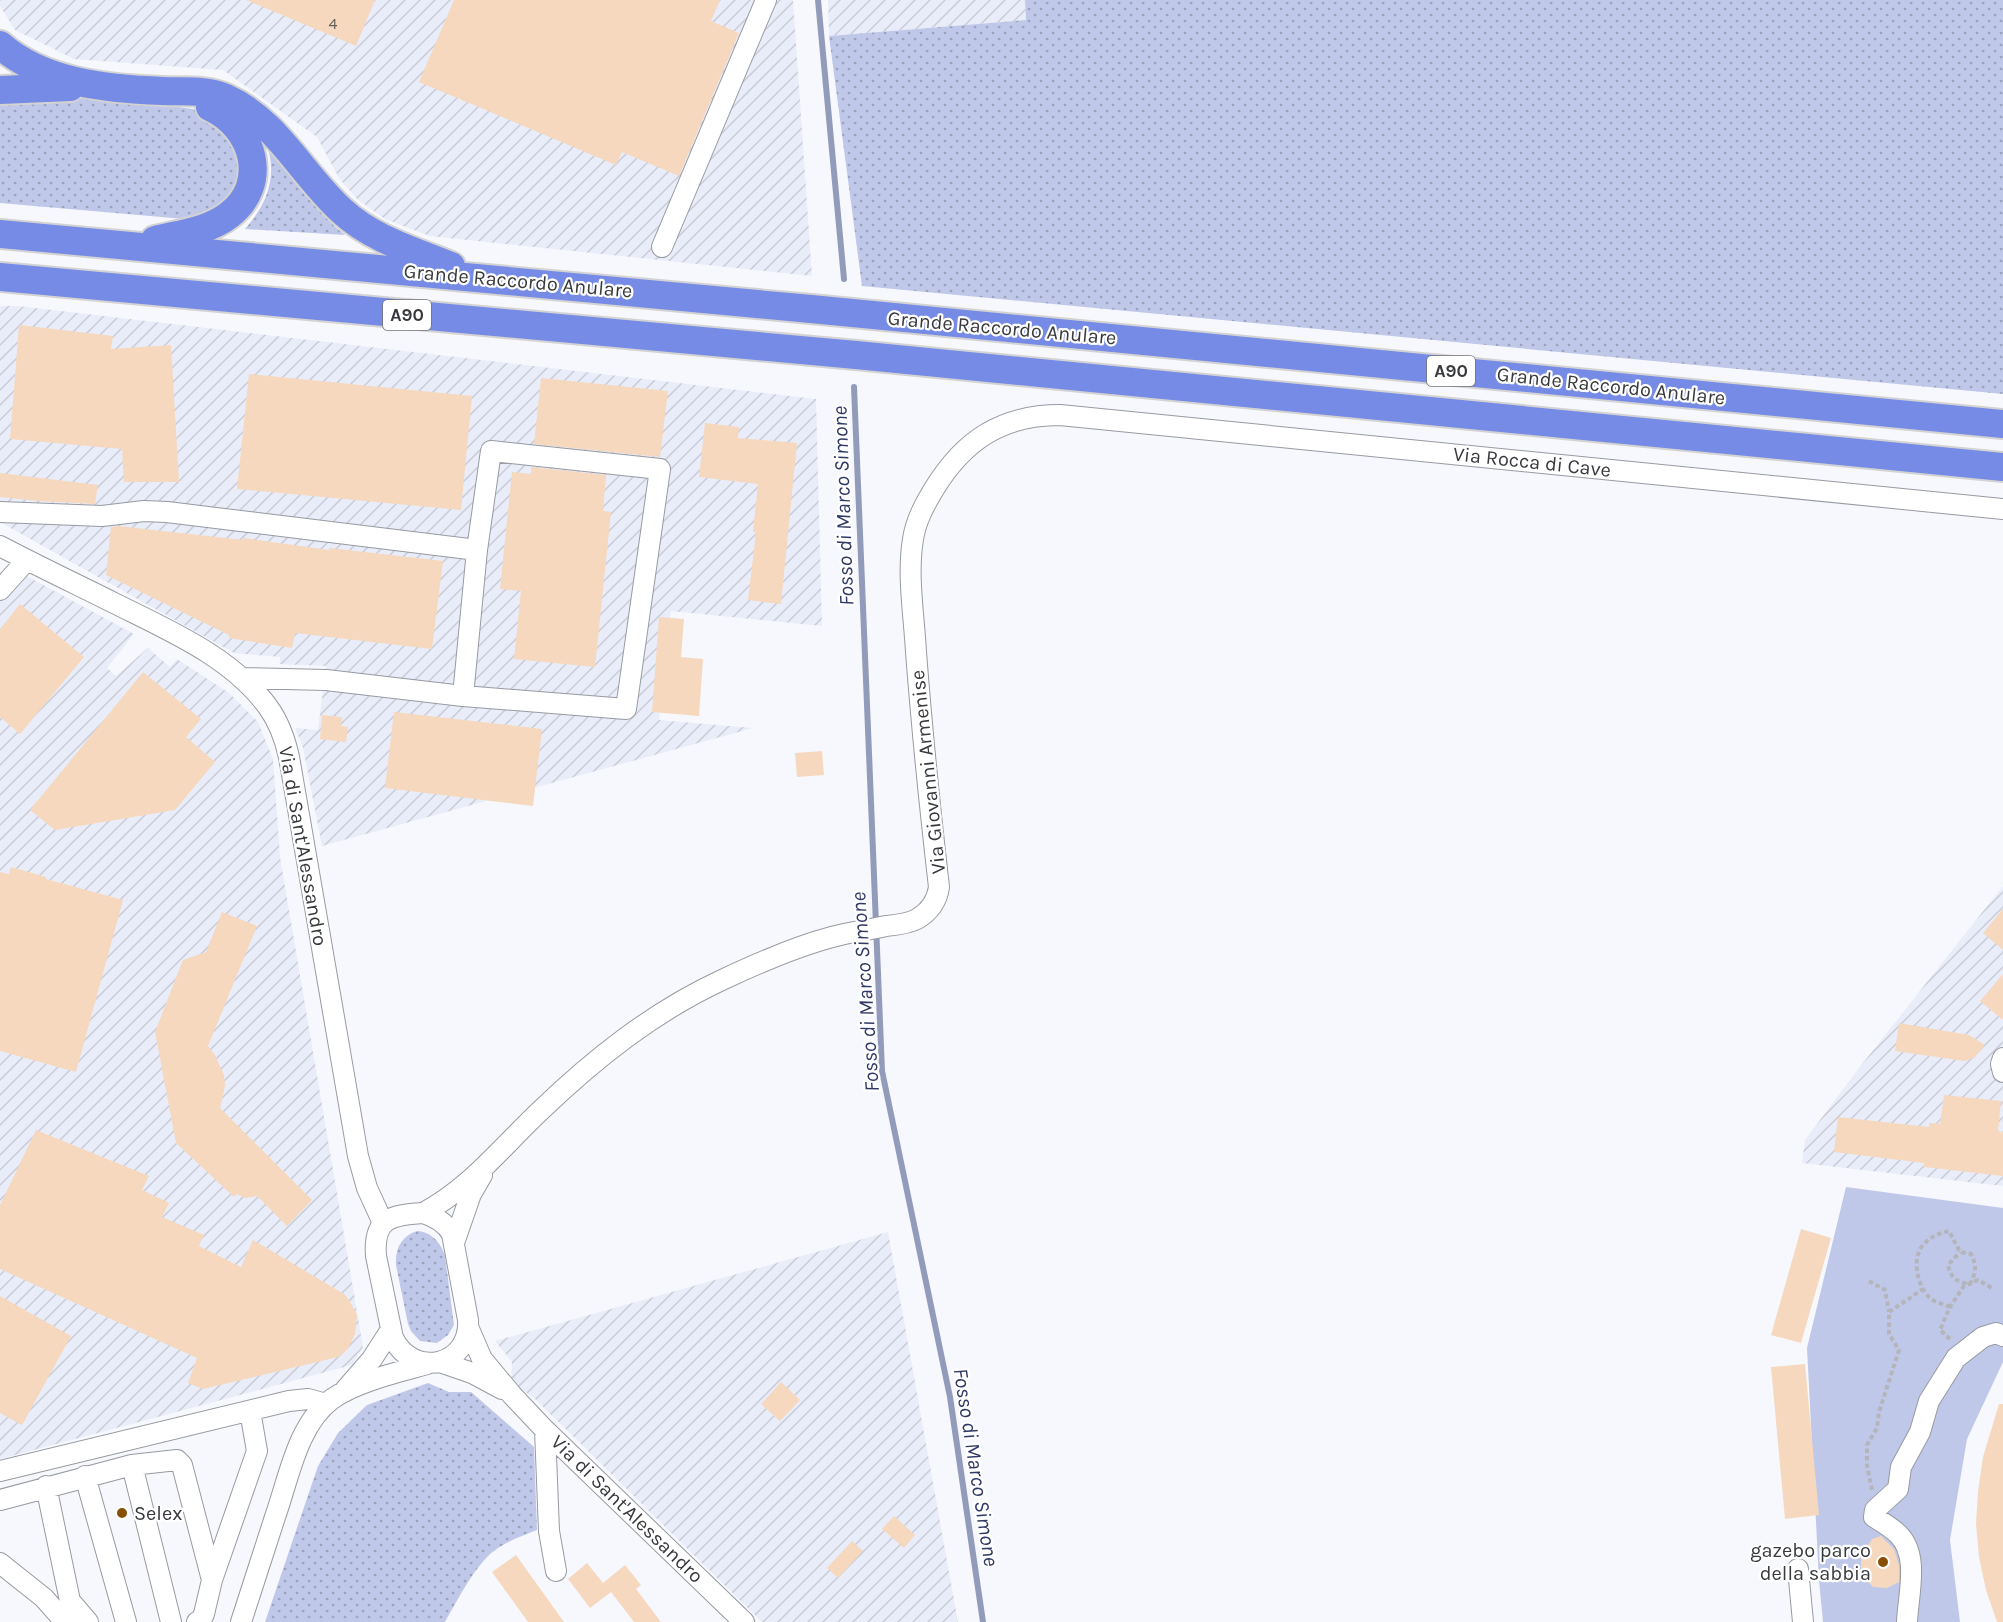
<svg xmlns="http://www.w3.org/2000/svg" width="2003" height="1622" viewBox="0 0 2003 1622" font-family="Karla,sans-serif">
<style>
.industrial{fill:url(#industrial-furrows)}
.grass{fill:url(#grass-dots)}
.park{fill:#bfc8e8}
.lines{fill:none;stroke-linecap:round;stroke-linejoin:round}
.stream{stroke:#929bba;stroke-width:6}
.building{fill:#f5d8be}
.minor-casing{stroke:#979aa2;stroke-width:22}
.highway-casing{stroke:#d3d3d4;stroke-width:32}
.path{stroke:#b4b5bb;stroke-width:4;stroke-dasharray:4.5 3;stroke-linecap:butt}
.minor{stroke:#fff;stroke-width:20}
.highway{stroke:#768be5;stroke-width:28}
.poi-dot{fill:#884e04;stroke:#fff;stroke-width:2}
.labels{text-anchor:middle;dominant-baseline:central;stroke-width:4.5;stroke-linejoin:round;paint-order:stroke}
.number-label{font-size:16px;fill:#67615d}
.shield{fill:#fff;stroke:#747477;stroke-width:1.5}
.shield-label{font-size:18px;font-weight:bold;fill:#38393d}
.street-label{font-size:20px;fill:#38393d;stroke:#fff}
.poi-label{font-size:20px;fill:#38393d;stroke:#fff;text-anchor:start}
.water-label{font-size:21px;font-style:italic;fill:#2f3965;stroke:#fff}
</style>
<defs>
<pattern id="industrial-furrows" width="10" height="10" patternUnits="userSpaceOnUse" patternTransform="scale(1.5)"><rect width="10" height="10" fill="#e9edf9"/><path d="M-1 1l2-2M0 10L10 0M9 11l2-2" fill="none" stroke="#c9ccd6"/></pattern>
<pattern id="grass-dots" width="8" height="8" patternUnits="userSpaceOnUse" patternTransform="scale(1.5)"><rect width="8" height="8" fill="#bfc8e8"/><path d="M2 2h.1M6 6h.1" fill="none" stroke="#9ca3bd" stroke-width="1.8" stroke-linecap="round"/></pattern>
</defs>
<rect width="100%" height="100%" fill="#f7f8fe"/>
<path class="industrial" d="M0,0H793L812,276L430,236L385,219L357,199L339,178L317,137L223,70L74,59L15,30L0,6Z
M828,0H1025L1026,20L829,36Z
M0,306H18L816,399L822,626L671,611L659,720L753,728L322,846L303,748L295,728L318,730L326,666L280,664V657L234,653L0,522Z
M23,574L134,634L107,668L116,676L148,648L170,667L177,659L229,693L258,722L273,759L280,857L363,1347L352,1365L0,1459V600Z
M2003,886V1186L1802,1163L1805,1140L1859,1068Z
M888,1232L958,1622H762L535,1399L511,1381L512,1362L495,1341Z"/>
<path class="grass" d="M1025,0H2003V394L862,286L829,36L1026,20Z
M0,96H43L141,102L193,109L212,118L238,147L239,180L228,202L196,220L0,203Z
M266,142C292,176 312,208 345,235L245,229C268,203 278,175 266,142Z
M417,1231C432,1232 441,1243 445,1256L454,1325L448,1335L437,1343L420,1341L411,1331L408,1324L396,1265C395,1249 401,1236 417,1231Z
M428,1383L449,1392H471L534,1447L537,1530C524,1535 510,1540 498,1548C477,1561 457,1601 445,1622H265L318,1466L338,1433L367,1405Z"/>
<path class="park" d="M1846,1187L2003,1208V1362L1967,1439L1950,1540L1960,1622H1823L1819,1580L1807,1348Z"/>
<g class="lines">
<path class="stream" d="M818,0L844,279
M854,387L882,1071L950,1397L983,1622"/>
</g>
<path class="building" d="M246,0H375L356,46Z
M454,0H720L711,21L739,33L679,176L622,152L616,165L419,82Z
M19,325L113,336L111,349L171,345L179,482H124L122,449L10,439Z
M249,374L472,396L461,510L237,489Z
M541,378L668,391L660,457L534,444Z
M705,423L739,427L738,438L797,443L781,604L748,600L756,532H753L758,484L699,477Z
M531,467L606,475L603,511L611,512L595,667L514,659L521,591L500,589L512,472L531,474Z
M0,473L98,485L95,504L38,501L0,497Z
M118,526L243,540L244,538L329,550V548L443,561L432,649L295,633L292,648L229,638V635L106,575L111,527Z
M20,604L84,657L20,734L0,717V629Z
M659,617L684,619L681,657L703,659L699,716L652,712Z
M143,672L201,719L186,737L215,762L175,810L55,830L30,810Z
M394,712L542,729L533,806L385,788Z
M322,715L342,717L341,726L348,727L346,742L320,739Z
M822,751L824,775L797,777L795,753Z
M11,867L46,877V879L123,900L76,1072L0,1051V872L9,874Z
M2003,909V950L1983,933Z
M222,912L257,926L208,1046L215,1055L224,1075L225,1086L220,1108L312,1200L287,1226L257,1196L245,1198L237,1194L234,1197L176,1143L155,1032L183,960L206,952Z
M2003,974V1020L1980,1001Z
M1899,1023L1969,1035L1985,1045L1974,1058L1964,1061L1895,1051Z
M1944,1095L2001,1101L1998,1131L2003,1132V1176L1924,1167V1163L1834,1152L1838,1117L1929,1127V1123L1940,1124Z
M36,1130L149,1176L142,1190L169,1203L162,1217L204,1235L199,1246L241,1267L253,1240L344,1294L349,1300L357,1315L355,1334L348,1349L338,1357L203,1389L188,1383L197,1358L0,1269V1205Z
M1801,1229L1831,1238L1801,1343L1771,1335Z
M0,1296L71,1336L22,1425L0,1413Z
M1805,1364L1819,1515L1785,1519L1771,1367Z
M781,1382L800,1400L780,1421L761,1404Z
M1999,1404H2003V1622H1997L1986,1590L1979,1557L1976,1524L1978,1491L1983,1457Z
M894,1516L915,1535L904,1548L882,1529Z
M1881,1536L1894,1549L1899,1565V1582L1887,1588L1873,1587L1861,1574V1556L1872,1539Z
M852,1541L863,1551L838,1578L827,1568Z
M516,1555L564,1622H528L492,1572Z
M587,1563L603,1583L625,1565L641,1585L636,1589L661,1622H634L611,1592L590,1608L568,1579Z"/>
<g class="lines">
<g class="minor-casing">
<path id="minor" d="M662,247L766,0
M0,512L102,516L144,511L167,512L477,550L463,696
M0,546C38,566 76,584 114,603C168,630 232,657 268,707C279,722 285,739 289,757L358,1156L367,1188L383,1223
M0,590L27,560
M241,678L326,680L463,696L626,709L660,469L491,451L477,550
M2003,1058L2001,1064L2003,1072
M423,1213C469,1189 502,1147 539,1112C594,1059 653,1012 722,980C758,963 794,947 832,937C850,932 868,930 886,926C896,925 908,924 917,919C929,912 937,901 939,887C930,809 922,731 916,652C914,615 907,575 913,539C916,520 925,504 934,489C964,440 1002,415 1060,415L2003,509
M423,1213C436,1217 446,1223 452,1234L468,1320C471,1365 414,1380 393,1338L376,1256C373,1218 391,1215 423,1213Z
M455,1240L471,1194L482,1175
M469,1329L482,1359L512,1395L545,1430L744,1622
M440,1362L472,1373L502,1389
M345,1390L372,1359L390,1331
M545,1430L549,1531L556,1571
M132,1465L171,1622
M0,1471L289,1401L308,1399L326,1404
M85,1476L126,1622
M46,1486L70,1601L88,1622
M0,1500L132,1465L177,1460L182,1465L212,1580
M0,1563L44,1598L65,1622
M1798,1569L1803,1622
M197,1622L201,1620L204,1614L212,1580L257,1451L250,1411
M241,1622C252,1587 264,1552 275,1517C289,1478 297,1425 332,1399C356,1382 398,1372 427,1364
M1907,1622C1908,1595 1920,1555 1898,1534C1891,1527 1882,1522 1874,1517L1875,1510L1898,1489L1901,1467L1920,1432L1929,1401L1956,1358L1983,1337L1996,1333L2003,1336"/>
</g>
<g class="highway-casing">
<path id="highway" d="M0,45C43,83 108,89 163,91C184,92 206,89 226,98C277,121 302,175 342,211C372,239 414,251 451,266
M0,90L70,87
M0,234L811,309L2003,424
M155,240C179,234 209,231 229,215C270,184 254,127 210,107
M0,277L856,355L2003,467"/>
</g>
<path class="path" d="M1869,1281L1885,1290L1889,1312
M1950,1307C1943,1304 1933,1302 1928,1296C1917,1284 1911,1257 1924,1244C1931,1236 1940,1233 1949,1231L1960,1252L1971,1254C1977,1265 1976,1273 1970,1284C1956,1282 1951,1278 1948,1265L1960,1252
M1950,1339L1940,1330L1950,1307L1964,1286L1978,1280L1992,1288
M1872,1490L1867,1465V1445L1877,1428L1879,1412L1899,1350L1889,1334V1312L1923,1289"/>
<use href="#minor" class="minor"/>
<use href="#highway" class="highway"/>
</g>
<g class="poi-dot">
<circle cx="122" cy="1513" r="6"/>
<circle cx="1883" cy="1562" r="6"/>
</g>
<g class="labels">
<g class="number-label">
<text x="333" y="23">4</text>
</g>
<g class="shield">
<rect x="383" y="300" width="48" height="30" rx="4.5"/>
<rect x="1427" y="356" width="48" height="30" rx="4.5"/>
</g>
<g class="shield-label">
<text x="407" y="315">A90</text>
<text x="1451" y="371">A90</text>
</g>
<g class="street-label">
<text transform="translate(518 281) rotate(5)">Grande Raccordo Anulare</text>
<text transform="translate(1002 328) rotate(5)">Grande Raccordo Anulare</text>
<text transform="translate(1611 386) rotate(6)">Grande Raccordo Anulare</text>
<text transform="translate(1532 462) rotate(6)">Via Rocca di Cave</text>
<text transform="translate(928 772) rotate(-96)">Via Giovanni Armenise</text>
<text transform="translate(303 846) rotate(80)">Via di Sant'Alessandro</text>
<text transform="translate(627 1509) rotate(44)">Via di Sant'Alessandro</text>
</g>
<g class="poi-label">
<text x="134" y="1513">Selex</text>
<text x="1871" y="1550" text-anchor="end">gazebo parco<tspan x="1871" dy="23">della sabbia</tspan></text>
</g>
<g class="water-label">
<text transform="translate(843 506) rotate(-92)">Fosso di Marco Simone</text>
<text transform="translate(865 992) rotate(-94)">Fosso di Marco Simone</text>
<text transform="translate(976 1467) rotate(81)">Fosso di Marco Simone</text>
</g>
</g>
</svg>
